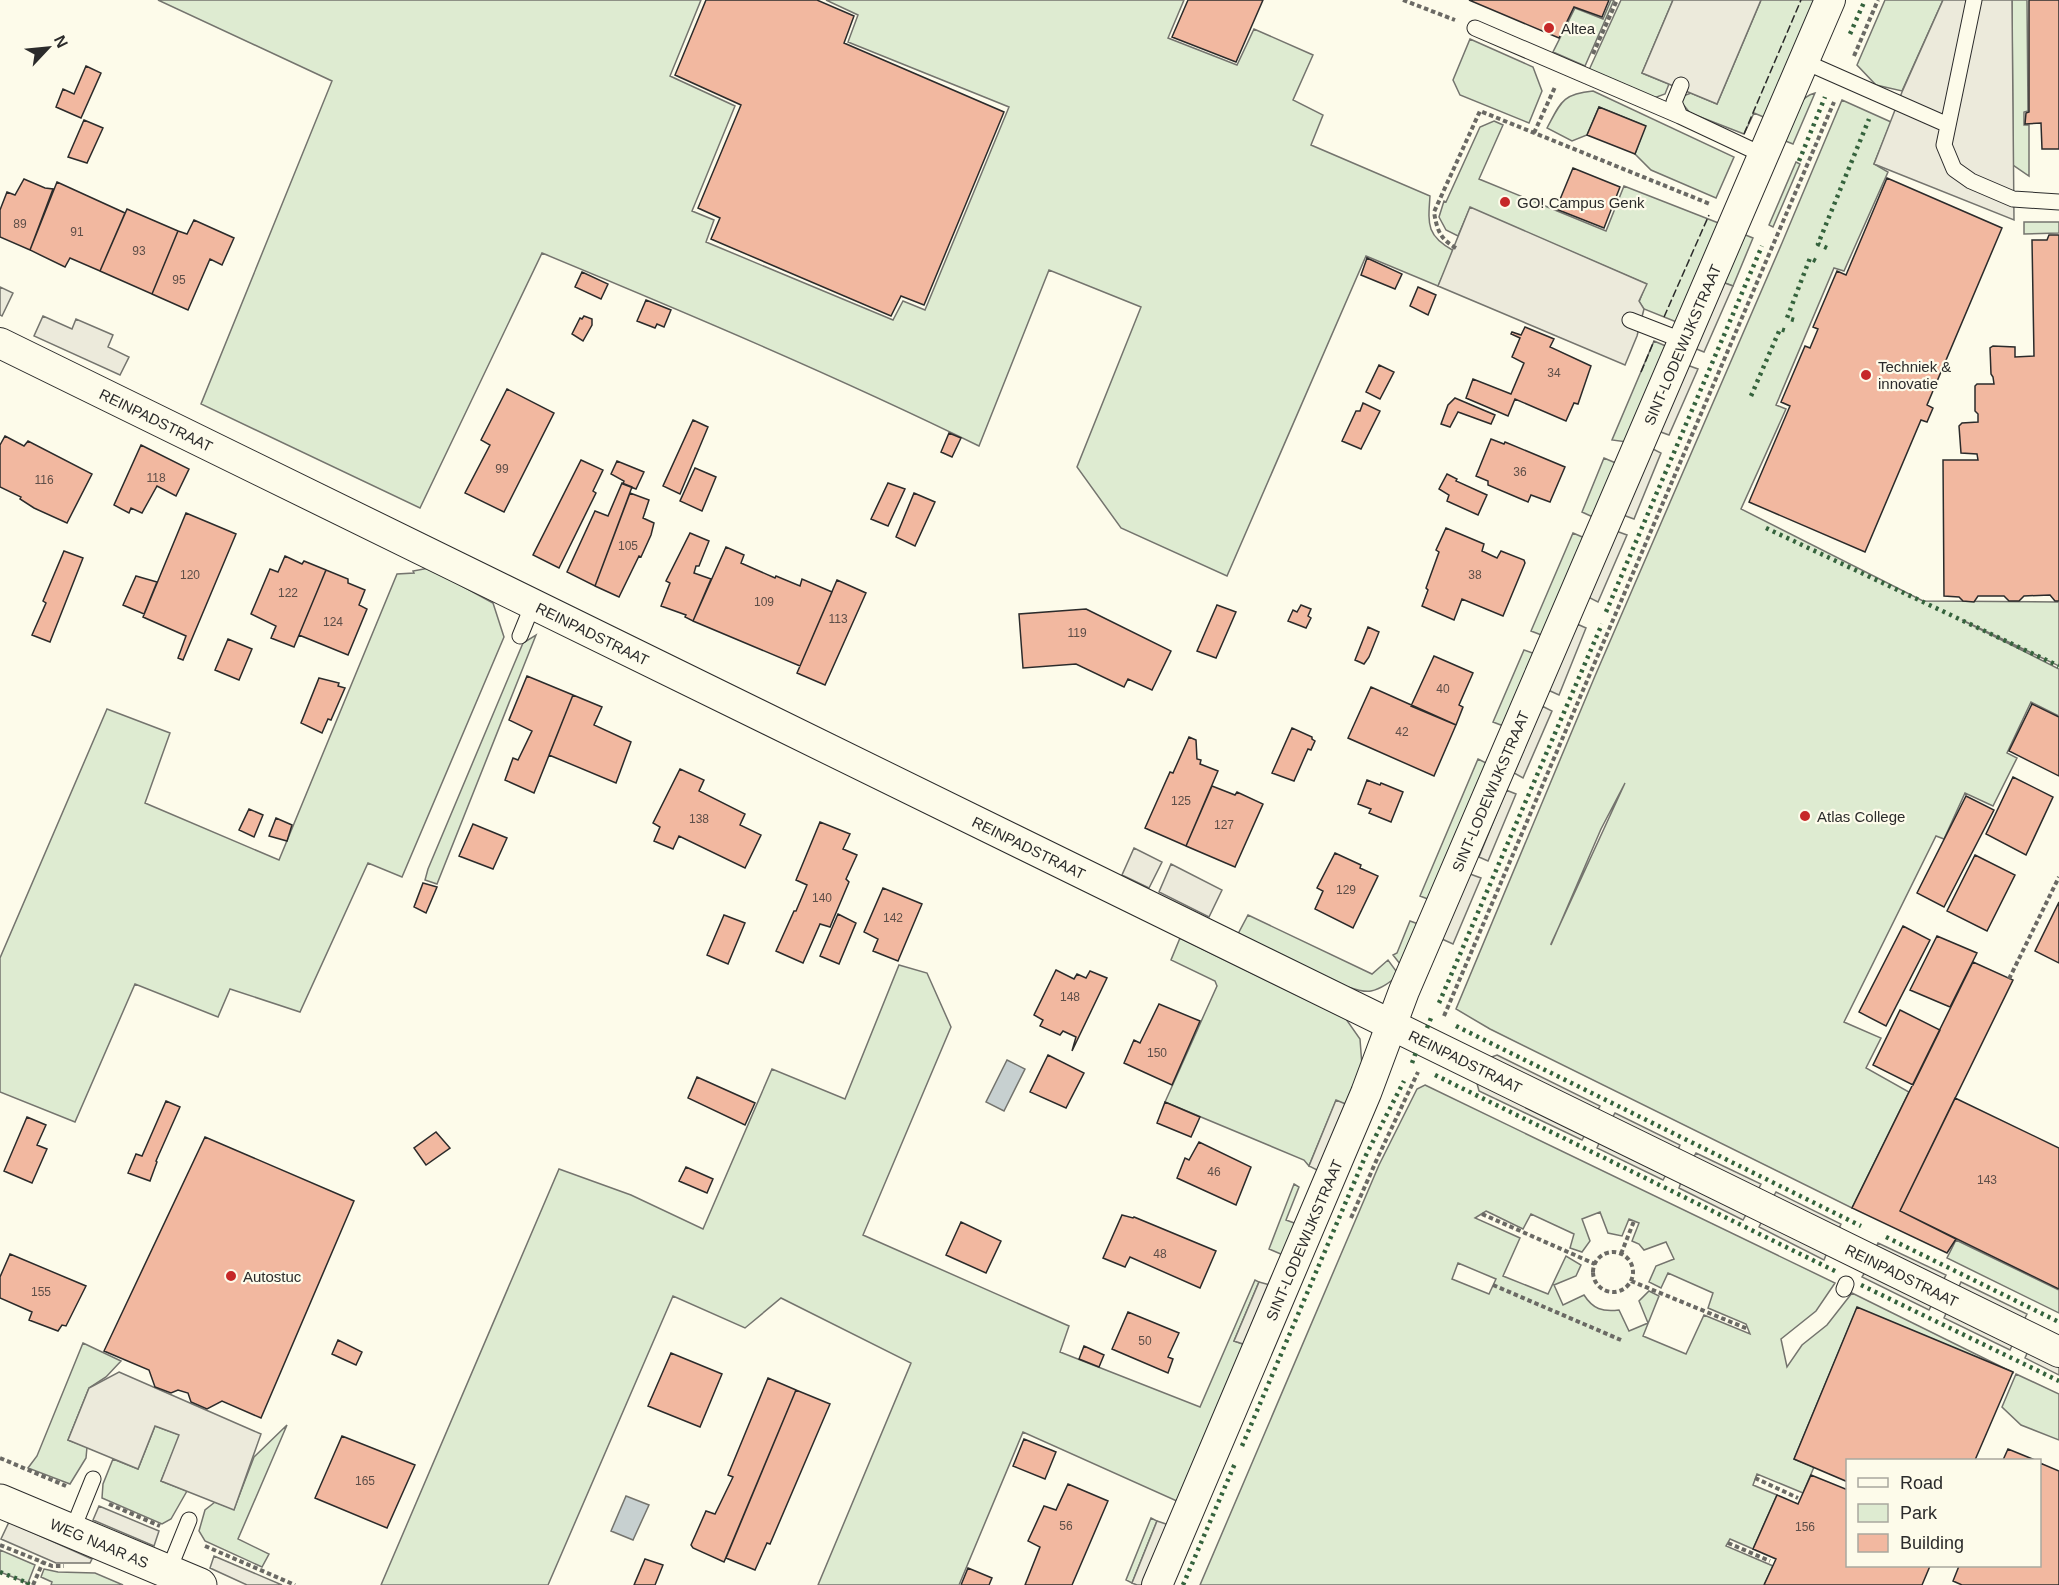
<svg xmlns="http://www.w3.org/2000/svg" width="2059" height="1585" viewBox="0 0 2059 1585" font-family="Arial,sans-serif">
<style>
.green{fill:#deebd1;stroke:#74746e;stroke-width:1.5;fill-rule:evenodd}
.parking{fill:#eceadb;stroke:#74746e;stroke-width:1.5}
.water{fill:#c7d0d0;stroke:#74746e;stroke-width:1.5}
.building{fill:#f2b8a0;stroke:#2b2b2b;stroke-width:1.5}
.lines{fill:none;stroke-linecap:round;stroke-linejoin:round}
.service-casing{stroke:#2b2b2b;stroke-width:17}
.minor-casing{stroke:#2b2b2b;stroke-width:32}
.secondary-casing{stroke:#2b2b2b;stroke-width:35}
.path{stroke:#6a6964;stroke-width:4;stroke-dasharray:4.5 3;stroke-linecap:butt}
.service{stroke:#fdfbea;stroke-width:15}
.minor{stroke:#fdfbea;stroke-width:30}
.secondary{stroke:#fdfbea;stroke-width:33}
.hedge{stroke:#34623c;stroke-width:4.5;stroke-dasharray:3 4.5;stroke-linecap:butt}
.fence{stroke:#2b2b2b;stroke-width:1.5;stroke-dasharray:8 3;stroke-linecap:butt}
.poi-dot{fill:#c62828;stroke:#fdfbea;stroke-width:2}
.labels{text-anchor:middle;dominant-baseline:central;stroke-width:4.5;stroke-linejoin:round;paint-order:stroke}
.number-label{font-size:12px;fill:#5d4e48}
.poi-label{font-size:15px;fill:#2b2b2b;stroke:#fdfbea;text-anchor:start}
.street-label{font-size:15px;fill:#2b2b2b;stroke:#fdfbea}
</style>
<rect width="100%" height="100%" fill="#fdfbea"/>
<path class="green" d="M158,0H701L670,76L735,106L692,211L714,220L706,242L893,320L903,301L925,310L1009,107L848,42L858,15L826,0H1184L1168,38L1237,65L1254,29L1313,55L1293,100L1323,115L1311,145L1430,196C1428,224 1426,236 1454,251L1438,286L1366,256L1227,576L1121,528L1077,467L1141,307L1049,270L979,446C836,376 689,314 542,253L420,508L201,404L332,81Z
M1611,0H1614L1585,66L1553,52L1575,8L1603,19Z
M1621,0H1673L1642,73L1669,84L1665,94L1654,98L1589,70Z
M1761,0H1816L1766,118L1754,113L1744,134L1690,113L1682,103L1683,96L1691,93L1717,104Z
M1885,0H1943L1902,91L1876,85L1857,65Z
M2012,0H2027L2028,111L2024,112V125H2029V176L2013,165Z
M1470,39L1533,67L1542,91L1529,123L1460,95L1453,80Z
M1593,91L1734,157L1716,198L1651,170L1635,154L1645,126L1599,107L1587,135L1572,141L1547,128C1561,102 1562,94 1593,91Z
M1815,93L1793,144L1783,140C1790,124 1796,97 1815,93Z
M1842,100L1891,122L1874,164L1888,172L1844,271L1834,268L1776,405L1786,409L1741,509L1923,601L2059,602V666L1962,620L2059,669V716L2031,702L2007,753L2017,758L1993,806L1965,793L1944,839L1936,836L1844,1022L1881,1038L1866,1068L1909,1092L1852,1208L1490,1029L1456,1009L1595,676L1782,243ZM1625,783L1551,944V945L1601,829Z
M1494,121L1503,125L1479,179L1606,231L1624,186L1721,224L1679,323L1644,309L1639,302L1646,284L1470,208L1458,236L1446,230L1439,217L1444,201L1446,202L1480,127Z
M1796,162L1800,164L1773,227L1769,225Z
M2024,222H2059V233L2024,234Z
M1743,234L1753,238L1733,286L1722,282Z
M1654,341L1668,347L1627,442L1612,440Z
M1604,458L1618,464L1595,518L1582,512Z
M1573,533L1587,539L1544,636L1531,631Z
M429,568L493,603L504,637L402,877L368,863L300,1012L230,989L218,1017L135,984L75,1122L0,1092V958L107,709L170,733L145,803L279,860L397,574L414,573L413,571Z
M536,635L437,884L425,880L428,869L523,643Z
M1524,650L1538,655L1506,727L1493,722Z
M1478,759L1490,765L1433,901L1420,896Z
M1248,915L1372,974L1388,960L1399,975C1390,982 1381,989 1371,991C1350,996 1261,946 1238,934Z
M1410,921L1421,925L1404,969L1393,955L1397,953Z
M1180,938L1346,1019L1360,1039L1362,1066L1348,1105L1336,1101L1309,1166L1304,1160L1165,1102L1217,986L1215,981L1171,960Z
M899,965L927,973L951,1027L863,1235L1069,1326L1060,1352L1200,1407L1255,1280L1259,1282L1234,1341L1246,1345L1179,1502L1023,1432L959,1585H818L911,1363L781,1298L745,1328L673,1296L548,1585H381L559,1169L631,1195L703,1229L772,1069L845,1099Z
M1425,1085L1835,1283L1816,1311L1781,1339L1787,1367L1802,1345L1827,1325L1852,1293L2014,1373L1857,1308L1794,1459L1814,1467L1803,1493L1757,1474L1753,1485L1777,1495L1753,1549L1730,1539L1726,1546L1773,1566L1764,1585H1200L1379,1165L1417,1089ZM1486,1211L1523,1229L1531,1214L1574,1234L1570,1248L1582,1252L1590,1241L1582,1219L1600,1212L1608,1233L1622,1236L1629,1219L1639,1223L1632,1241L1639,1244L1644,1250L1666,1242L1674,1259L1656,1266L1649,1282L1661,1288L1668,1273L1713,1293L1708,1308L1746,1324L1750,1334L1704,1315L1686,1354L1643,1336L1659,1296L1649,1291L1639,1301L1648,1323L1629,1331L1619,1310C1602,1312 1593,1309 1584,1295L1563,1305L1554,1285L1576,1276L1581,1265L1566,1256L1548,1294L1503,1276L1520,1238L1475,1218ZM1458,1263L1496,1279L1489,1294L1452,1279Z
M1294,1184L1299,1187L1286,1220L1297,1224L1283,1255L1269,1249Z
M1956,1240L2059,1290V1313L1947,1258Z
M83,1343L121,1361L106,1377L89,1388L68,1440L87,1447L86,1458L70,1484L28,1468L37,1456Z
M2016,1374L2059,1394V1440L2021,1425L2002,1407Z
M287,1425L238,1539L269,1554L262,1567L205,1541L199,1531L205,1510L215,1502L234,1509L254,1457Z
M155,1426L180,1435L161,1481L187,1491L171,1519L162,1524L102,1498L103,1484L113,1459L138,1469Z
M1151,1518L1157,1521L1132,1583L1126,1580Z
M0,1550L35,1565L28,1583L0,1572Z
M44,1569L58,1572L95,1573L123,1585H51L52,1582L41,1577Z"/>
<path class="parking" d="M1673,0H1761L1717,104L1642,73Z
M1943,0H2012L2014,220L1874,164L1902,92Z
M1470,207L1647,284L1639,301L1644,309L1637,336L1625,365L1438,286Z
M1722,282L1733,286L1704,352L1694,348Z
M0,287L13,293L2,316L0,315Z
M43,316L72,329L76,319L113,335L108,347L129,357L120,375L34,336Z
M1687,365L1698,369L1669,435L1658,431Z
M1651,448L1661,453L1634,519L1623,515Z
M1616,531L1627,535L1598,602L1588,597Z
M1577,624L1586,628L1559,695L1548,690Z
M1542,706L1552,711L1523,778L1514,773Z
M1506,790L1516,794L1488,861L1479,857Z
M1134,848L1162,862L1149,888L1122,875Z
M1171,864L1222,890L1209,917L1159,892Z
M1470,874L1481,878L1453,944L1442,939Z
M1497,1055L1600,1106L1595,1115L1483,1060Z
M1475,1076L1587,1131L1582,1140L1479,1091Z
M1336,1100L1348,1105L1319,1171L1309,1166Z
M1615,1113L1680,1145L1676,1154L1610,1122Z
M1601,1139L1668,1171L1663,1180L1597,1148Z
M1696,1153L1761,1184L1756,1194L1691,1162Z
M1682,1179L1748,1211L1743,1220L1679,1188Z
M1776,1192L1841,1224L1837,1233L1771,1201Z
M1763,1219L1828,1250L1824,1260L1759,1227Z
M1878,1243L1946,1275L1941,1284L1874,1252Z
M1867,1269L1933,1302L1929,1310L1862,1277Z
M1259,1282L1270,1285L1246,1345L1234,1341Z
M1961,1282L2027,1314L2022,1324L1957,1291Z
M1948,1309L2014,1341L2010,1350L1944,1318Z
M2029,1349L2059,1364V1375L2025,1358Z
M119,1372L261,1434L234,1510L161,1481L179,1435L155,1426L138,1469L68,1440L89,1388Z
M99,1506L159,1531L154,1546L93,1520Z
M1157,1521L1169,1525L1144,1585H1137L1132,1583Z
M9,1522L92,1559L90,1563H56L1,1539Z
M214,1556L282,1585H247L210,1568Z"/>
<path class="water" d="M1007,1060L1025,1069L1004,1111L986,1102Z
M626,1496L649,1505L633,1540L611,1531Z"/>
<path class="building" d="M706,0H817L854,16L844,43L1004,112L924,305L901,296L891,316L711,239L720,218L698,208L741,105L675,75Z
M1188,0H1263L1236,62L1172,37Z
M1469,0H1609L1602,17L1574,7L1559,38Z
M2029,0H2059V149H2042L2041,123L2025,124L2026,113L2029,112Z
M86,66L101,73L81,118L56,107L63,89L74,94Z
M1599,107L1646,126L1635,154L1587,135Z
M84,120L103,128L87,163L68,157Z
M1573,168L1620,187L1604,228L1556,209Z
M1887,178L2002,228L1927,405L1933,408L1927,422L1921,420L1865,552L1749,502L1790,406L1781,402L1805,346L1810,348L1818,329L1813,327L1837,271L1846,275Z
M24,179L45,188L53,189L30,250L0,237V210L7,192L15,195Z
M57,182L125,213L100,271L70,258L65,267L30,250Z
M127,209L178,231L152,294L100,271Z
M194,220L234,238L222,265L210,259L188,310L152,294L178,231L187,234Z
M2049,235H2059V601H2055L2050,595L2024,596L2019,601H2009L2004,596H1978L1974,602L1963,601L1959,597L1944,596L1943,460H1978L1977,454L1961,453L1959,426L1962,423L1978,422V414L1975,411V386L1977,384H1994L1993,377L1991,374L1990,348L1993,346L2015,347V357L2034,356L2032,240H2047Z
M1367,258L1402,274L1395,289L1361,275Z
M582,272L608,284L601,299L575,287Z
M1418,287L1436,295L1428,315L1410,306Z
M646,300L671,310L664,327L657,324L655,328L637,321Z
M584,316L592,319V325L583,341L572,334L580,318L582,319Z
M1525,327L1554,339L1550,347L1591,366L1578,404L1574,403L1566,421L1515,399L1508,416L1466,398L1473,379L1511,394L1524,363L1512,357L1520,338L1511,334L1512,332L1521,335Z
M1379,365L1394,372L1380,399L1366,392Z
M507,389L554,413L504,512L465,493L490,445L481,440Z
M1455,398L1495,415L1491,424L1458,412L1450,427L1441,424L1448,405Z
M1363,403L1380,411L1361,449L1342,441L1356,411H1360Z
M693,420L708,427L680,494L663,486Z
M949,433L961,438L952,457L941,452Z
M5,436L24,446L28,441L92,474L67,523L34,508L20,499L21,497L0,487V445Z
M1491,439L1504,444L1505,442L1565,467L1550,502L1531,495L1528,502L1488,485V481L1476,476Z
M141,445L189,469L176,496L157,486L142,513L131,508L129,513L114,505Z
M581,460L603,470L593,491L596,493L559,568L533,555Z
M617,461L644,472L636,489L623,484L624,481L611,474Z
M695,468L716,477L702,511L680,501Z
M1447,474L1457,479L1456,481L1487,495L1478,515L1447,501L1449,495L1439,489Z
M622,483L632,487L595,586L567,572L595,511L608,516Z
M888,483L905,489L888,526L871,519Z
M630,493L649,500L643,518L654,523L651,535L641,557L639,556L619,597L595,586Z
M914,493L935,502L915,546L896,537Z
M186,513L236,534L183,660L178,658L186,636L143,617Z
M1446,528L1484,544L1482,551L1497,558L1501,551L1524,560L1525,563L1503,616L1462,599L1454,620L1422,606L1428,590L1426,588L1439,552L1436,550Z
M690,533L709,541L699,566H696L694,573L711,579L693,621L685,617L686,615L661,606L670,583L666,581Z
M726,547L744,555L741,563L775,578L776,576L800,586L802,579L832,592L800,666L693,621Z
M64,551L83,558L50,642L32,635L46,603L43,601Z
M285,556L302,564L304,561L326,570L294,647L271,638L276,626L251,614L270,569L278,572Z
M326,570L348,579V583L365,590L359,605L367,609L348,655L299,635Z
M136,576L157,582L144,614L123,605Z
M837,580L866,593L825,685L797,673Z
M1217,605L1236,612L1216,658L1197,651Z
M1301,605L1311,609L1308,616L1311,618L1306,628L1288,621L1293,610L1297,612Z
M1086,609L1171,651L1152,690L1128,679L1124,687L1076,664L1023,668L1019,614Z
M1368,627L1379,632L1369,657L1364,664L1355,660Z
M228,639L252,649L239,680L215,670Z
M1434,656L1473,673L1459,705L1463,707L1456,725L1411,706Z
M527,676L573,695L534,793L505,780L513,758L518,760L532,731L509,720Z
M319,678L339,683L338,686L345,688L331,720L328,719L322,733L301,723Z
M1371,687L1456,725L1434,776L1348,738Z
M573,695L602,707L594,725L631,742L616,783L549,755Z
M2032,704L2059,717V776L2009,751Z
M1292,728L1312,737V739L1315,741L1311,750L1308,749L1294,781L1272,773Z
M1189,737L1196,740L1197,759L1201,760L1200,764L1218,771L1186,846L1145,828L1170,772L1173,773Z
M680,769L704,780L699,791L745,814L740,825L761,835L745,868L679,836L673,849L654,841L660,827L653,823Z
M2013,777L2053,797L2026,855L1986,834Z
M1367,780L1380,785L1381,783L1403,792L1391,822L1369,813L1371,809L1358,804Z
M1212,786L1235,795L1237,792L1263,804L1235,867L1186,846Z
M1966,796L1994,810L1944,907L1917,893Z
M249,809L263,815L254,837L239,830Z
M276,818L292,825L287,841L269,836Z
M820,822L850,834L843,849L857,855L846,879L849,882L830,927L820,924L803,963L776,951L794,911H796L807,885L796,880Z
M473,824L507,838L493,869L459,856Z
M1335,853L1361,865L1360,868L1378,876L1353,928L1315,909L1323,891L1317,888Z
M1975,855L2015,875L1987,931L1947,911Z
M423,883L437,887L426,913L414,907Z
M883,888L922,904L898,961L873,951L878,939L864,932Z
M2059,902V963L2035,951Z
M838,914L856,923L839,964L820,956Z
M724,915L745,923L728,964L707,955Z
M1903,926L1930,940L1886,1026L1859,1012Z
M1937,936L1977,953L1950,1007L1910,990Z
M1973,962L2013,980L1900,1211L1956,1239L1947,1253L1852,1208Z
M1056,970L1074,979L1077,974L1086,978L1090,971L1107,978L1072,1051L1076,1037L1063,1031L1060,1035L1040,1026L1043,1020L1034,1015Z
M1159,1004L1200,1021L1172,1085L1124,1063L1134,1040L1140,1043Z
M1900,1010L1940,1030L1913,1085L1873,1065Z
M1048,1055L1084,1073L1066,1108L1030,1092Z
M697,1077L755,1103L745,1125L688,1098Z
M1955,1098L2059,1148V1289L1900,1211Z
M166,1101L180,1107L156,1161L157,1162L150,1181L128,1173L136,1154L142,1156Z
M1165,1102L1200,1117L1191,1137L1157,1123Z
M27,1117L46,1125L37,1145L47,1149L32,1183L4,1171Z
M436,1132L450,1148L426,1165L414,1148Z
M205,1137L354,1201L261,1418L222,1401L207,1409L191,1402L188,1393L178,1390L171,1393L155,1387L149,1370L104,1351Z
M1199,1142L1251,1167L1236,1205L1177,1178L1185,1158L1189,1160Z
M686,1167L713,1179L707,1193L679,1181Z
M1122,1215L1133,1218L1134,1217L1216,1251L1200,1288L1130,1257L1125,1267L1103,1258Z
M961,1222L1001,1241L986,1273L946,1255Z
M10,1254L86,1286L66,1326L62,1325L58,1331L29,1320L32,1312L0,1298V1277Z
M1857,1307L2013,1372L1975,1460H1848V1482L1794,1459Z
M1128,1312L1179,1333L1168,1357L1173,1359L1168,1373L1112,1349Z
M338,1340L362,1352L356,1365L332,1354Z
M1084,1346L1104,1355L1099,1367L1079,1359Z
M671,1353L722,1374L700,1427L648,1406Z
M768,1378L796,1390L724,1562L693,1548L691,1545L706,1511L715,1514L733,1477L728,1475Z
M796,1390L830,1404L770,1544L767,1543L755,1570L726,1558Z
M342,1436L415,1465L387,1528L315,1498Z
M1024,1439L1056,1452L1045,1479L1013,1466Z
M2008,1449L2035,1460H2003Z
M2040,1463L2059,1471V1585H1962L1953,1581L1959,1566H2040Z
M1811,1475L1848,1490V1566H1930L1922,1585H1764L1776,1559L1753,1549L1777,1495L1798,1504Z
M1068,1484L1108,1501L1072,1585H1025L1040,1547L1028,1541L1044,1506L1056,1510Z
M645,1559L663,1565L655,1585H634Z
M968,1568L992,1578L989,1585H961Z"/>
<g class="lines">
<g class="service-casing">
<path id="service" d="M1974,0L1944,145L1954,169L1971,181L2013,199L2059,202
M1475,28L1680,116
M1803,61L1948,125
M1681,85L1674,102L1680,116L1763,155
M1630,320L1684,341
M520,636L533,604
M1844,1289L1846,1284
M72,1531L93,1479
M168,1572L189,1520"/>
</g>
<g class="minor-casing">
<g id="minor">
<path id="s1" d="M0,343L2059,1352"/>
<path id="s2" d="M1157,1585L1366,1093L1404,991L1830,0"/>
</g>
</g>
<g class="secondary-casing">
<g id="secondary">
<path id="s3" d="M0,1501L200,1585"/>
</g>
</g>
<path class="path" d="M1403,0L1455,20
M1593,54L1617,0
M1854,56L1878,0
M1534,133L1555,87
M1456,248C1440,239 1437,230 1434,212L1480,111L1710,204
M2009,979L2059,877
M1444,1016L1834,102
M1482,1214L1595,1264
M1351,1218L1377,1159L1418,1072
M1593 1272a20 20 0 1 1 40 0a20 20 0 1 1-40 0Z
M1621,1254L1634,1221
M1631,1281L1748,1329
M1493,1285L1621,1340
M0,1458L66,1486
M1755,1478L1798,1498
M109,1504L160,1526
M1728,1543L1770,1561
M0,1545L52,1566H64
M205,1546L295,1585
M33,1585L43,1562"/>
<use href="#service" class="service"/>
<use href="#minor" class="minor"/>
<use href="#secondary" class="secondary"/>
<path class="hedge" d="M1850,34L1865,0
M1799,161L1825,97
M1827,248L1818,244L1869,119
M1794,320L1787,318L1810,258L1818,262
M1751,396L1780,329L1787,331
M1766,528L2059,666
M1606,612L1762,246
M1439,1003L1602,624
M1456,1026L1861,1226
M1427,1028L1431,1018
M1412,1063L1416,1052
M1435,1075L1839,1273
M1886,1237L2059,1322
M1861,1285L2059,1381
M1242,1446L1365,1157L1404,1081
M0,1572L28,1583L27,1585
M1183,1585L1236,1461"/>
<path class="fence" d="M1744,134L1801,0
M1664,317L1709,215
M1641,372L1654,341"/>
</g>
<g class="poi-dot">
<circle cx="1549" cy="28" r="6"/>
<circle cx="1505" cy="202" r="6"/>
<circle cx="1866" cy="375" r="6"/>
<circle cx="1805" cy="816" r="6"/>
<circle cx="231" cy="1276" r="6"/>
</g>
<g class="labels">
<g class="number-label">
<text x="20" y="224">89</text>
<text x="77" y="232">91</text>
<text x="139" y="251">93</text>
<text x="179" y="280">95</text>
<text x="1554" y="373">34</text>
<text x="502" y="469">99</text>
<text x="1520" y="472">36</text>
<text x="156" y="478">118</text>
<text x="44" y="480">116</text>
<text x="628" y="546">105</text>
<text x="190" y="575">120</text>
<text x="1475" y="575">38</text>
<text x="288" y="593">122</text>
<text x="764" y="602">109</text>
<text x="838" y="619">113</text>
<text x="333" y="622">124</text>
<text x="1077" y="633">119</text>
<text x="1443" y="689">40</text>
<text x="1402" y="732">42</text>
<text x="1181" y="801">125</text>
<text x="699" y="819">138</text>
<text x="1224" y="825">127</text>
<text x="1346" y="890">129</text>
<text x="822" y="898">140</text>
<text x="893" y="918">142</text>
<text x="1070" y="997">148</text>
<text x="1157" y="1053">150</text>
<text x="1214" y="1172">46</text>
<text x="1987" y="1180">143</text>
<text x="1160" y="1254">48</text>
<text x="41" y="1292">155</text>
<text x="1145" y="1341">50</text>
<text x="365" y="1481">165</text>
<text x="1066" y="1526">56</text>
<text x="1805" y="1527">156</text>
</g>
<g class="poi-label">
<text x="1561" y="28">Altea</text>
<text x="1517" y="202">GO! Campus Genk</text>
<text x="1878" y="366">Techniek &amp;<tspan x="1878" dy="17">innovatie</tspan></text>
<text x="1817" y="816">Atlas College</text>
<text x="243" y="1276">Autostuc</text>
</g>
<g class="street-label">
<text stroke="none"><textPath href="#s2" startOffset="1347">SINT-LODEWIJKSTRAAT</textPath></text>
<text stroke="none"><textPath href="#s1" startOffset="174">REINPADSTRAAT</textPath></text>
<text stroke="none"><textPath href="#s1" startOffset="660">REINPADSTRAAT</textPath></text>
<text stroke="none"><textPath href="#s2" startOffset="861">SINT-LODEWIJKSTRAAT</textPath></text>
<text stroke="none"><textPath href="#s1" startOffset="1146">REINPADSTRAAT</textPath></text>
<text stroke="none"><textPath href="#s1" startOffset="1632">REINPADSTRAAT</textPath></text>
<text stroke="none"><textPath href="#s2" startOffset="375">SINT-LODEWIJKSTRAAT</textPath></text>
<text stroke="none"><textPath href="#s1" startOffset="2118">REINPADSTRAAT</textPath></text>
<text stroke="none"><textPath href="#s3" startOffset="108">WEG NAAR AS</textPath></text>
</g>
</g>
<rect x="1846" y="1459" width="195" height="108" fill="#fdfbea" stroke="#a9a89e" stroke-width="1.5"/>
<rect x="1858" y="1478" width="30" height="9" fill="#fdfbea" stroke="#a9a89e" stroke-width="1.5"/>
<text x="1900" y="1489" font-size="18" fill="#2b2b2b">Road</text>
<rect x="1858" y="1504" width="30" height="18" fill="#deebd1" stroke="#a9a89e" stroke-width="1.5"/>
<text x="1900" y="1519" font-size="18" fill="#2b2b2b">Park</text>
<rect x="1858" y="1534" width="30" height="18" fill="#f2b8a0" stroke="#a9a89e" stroke-width="1.5"/>
<text x="1900" y="1549" font-size="18" fill="#2b2b2b">Building</text>
<g transform="translate(48 48) rotate(64)" stroke="#fdfbea" stroke-width="4.5" paint-order="stroke">
<path d="M0-4.5L10 22L0 15L-10 22Z" fill="#2b2b2b"/>
<text y="-9" font-size="16" font-weight="bold" text-anchor="middle" fill="#2b2b2b">N</text>
</g>
</svg>
